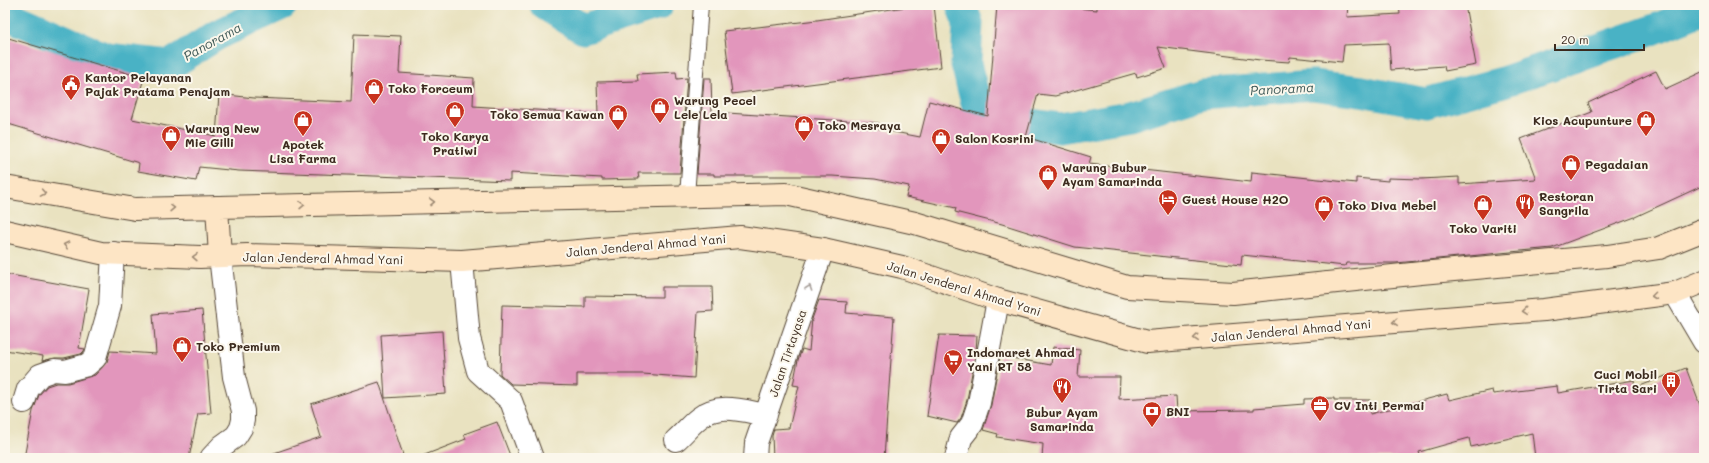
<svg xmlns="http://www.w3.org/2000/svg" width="1709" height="463" viewBox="0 0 1709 463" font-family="Mali,sans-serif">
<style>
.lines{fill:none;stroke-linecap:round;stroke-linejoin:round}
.canal{stroke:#48b2c5;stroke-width:31}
.building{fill:#e296bc}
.service-casing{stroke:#554636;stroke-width:16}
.minor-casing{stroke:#554636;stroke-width:24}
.secondary-casing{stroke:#554636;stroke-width:24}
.service{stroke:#fff;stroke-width:14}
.minor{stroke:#fff;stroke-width:22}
.secondary{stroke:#fde5c5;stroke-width:22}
.oneway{stroke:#9c8872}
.oneway2{stroke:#a79f9a}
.labels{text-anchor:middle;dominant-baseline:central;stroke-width:4;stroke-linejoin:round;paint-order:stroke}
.poi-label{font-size:12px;font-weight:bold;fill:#3b2a1e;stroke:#fbf7ec;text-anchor:start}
.street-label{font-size:12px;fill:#3b2a1e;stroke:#fbf7ec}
.water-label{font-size:13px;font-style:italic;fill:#405a58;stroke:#fbf7ec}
</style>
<rect width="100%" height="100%" fill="#fbf7ec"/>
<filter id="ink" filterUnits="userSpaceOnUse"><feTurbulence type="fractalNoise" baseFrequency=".025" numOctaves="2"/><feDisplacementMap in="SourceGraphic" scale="8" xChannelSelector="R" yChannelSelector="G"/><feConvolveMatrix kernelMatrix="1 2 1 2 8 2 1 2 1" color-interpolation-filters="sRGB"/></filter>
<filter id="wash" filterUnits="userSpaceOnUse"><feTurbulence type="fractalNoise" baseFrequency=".012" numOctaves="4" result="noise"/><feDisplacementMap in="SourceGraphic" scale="16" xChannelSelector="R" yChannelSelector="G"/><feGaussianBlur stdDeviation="0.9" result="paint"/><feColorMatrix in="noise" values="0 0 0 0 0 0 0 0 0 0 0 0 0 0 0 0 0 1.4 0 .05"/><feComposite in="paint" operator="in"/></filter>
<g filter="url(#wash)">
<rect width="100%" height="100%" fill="#e9e2c0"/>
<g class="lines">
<path class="canal" d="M545,5L583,29L658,5
M961,5L968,23L966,64L976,103L1013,122L1060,128L1130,116L1202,94L1313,85L1361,91L1426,103L1503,82L1650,31L1704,9
M5,14L106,58L170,65L217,35L282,5"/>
</g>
<g id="blocks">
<path class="building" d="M919,5H934L941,67L732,94L724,31L817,20Z
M997,5H1049L1097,10V5H1348L1347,17L1400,14L1399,5H1465L1476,65L1445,71L1444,66L1391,70L1389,43L1344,45L1342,62L1290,57L1289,62L1260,60L1158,47L1166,68L1137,77L1136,73L1055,96L1038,94L1026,137L1091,157L1089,164L1251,182L1252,172L1356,183V178L1388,181V178L1421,179L1459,177V184L1536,179L1521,139L1592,112L1588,103L1656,71L1665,89L1704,71V185L1635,217L1552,248L1396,263H1346L1345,266L1242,255L1241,265L1075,247L1002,224L955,212L956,208L906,197L909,186L875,179L832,176H714V174H697L704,78H711L712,112L879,123V129L920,137L929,101L988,116Z
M354,34L401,36L399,73L474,78L473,106L598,114L597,82L638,81L637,74L676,72L677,79L687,78L680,173H638L639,179L602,180V178L510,173V181L239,171L199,167L196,181L138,171L139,163L5,123V37L144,78L132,119L216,136L219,94L254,98L351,102Z
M5,274L89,289L79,348L85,349L84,351L81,354L64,358H55L42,361L43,356L5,350Z
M662,287H712L713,311L698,312L694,378L643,374H577V386L511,384L500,374L502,305L585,307V296L662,297Z
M819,300L847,302L846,313L894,317L884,458H773L772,436L774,429L789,428L799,386L793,385L798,360L802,349L809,351L812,319Z
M202,310L211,413L198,414L189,458H24L33,411L39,395L47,386L56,383H68L95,375L107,362L110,351L156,354L153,314Z
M442,331L446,394L385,398L381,335Z
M939,335L977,336L976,351L967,400L961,418L957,423L927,416Z
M1053,347L1080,350L1078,377H1120L1119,399L1176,396L1177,411L1254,410V408L1304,404V399L1334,398V400H1370V414L1447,394L1449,400L1492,390L1493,394L1557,386L1558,393L1634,380L1635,388L1686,368L1704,416V458H1535L1532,433L1471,447L1469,438L1419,452L1421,458H1042L1043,444L997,437L998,434L983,430L991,405L1000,356L1051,365Z
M379,382L404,458H272L271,454L321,437L311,404Z
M497,422L511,458H423L422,456L466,439L464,434Z"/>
</g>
</g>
<g filter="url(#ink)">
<use href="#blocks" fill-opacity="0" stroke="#554636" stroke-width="1"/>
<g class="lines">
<g class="service-casing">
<path id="service" d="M687,196L701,5"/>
</g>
<g class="minor-casing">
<path id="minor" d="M462,261L469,338L478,371L511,401L532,458
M1675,293L1704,342
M24,402L28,389L40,375L54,370L65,371L72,369L87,365L95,358L110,306L113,253
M676,440C684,433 691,424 699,418C719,402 743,411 766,415
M211,458L222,446L236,436L241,428L243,420V411L234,377L220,256
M755,458L756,443L823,249
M956,458L961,438L972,424L979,403L998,300"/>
</g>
<g class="secondary-casing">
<path id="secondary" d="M5,187L135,209L786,194L915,223L1127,287L1233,293L1421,273L1607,256L1659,248L1704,230
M217,207L220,256
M5,231L101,253L200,257L247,255L462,261L740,237L823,249L902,267L998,300L1147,342L1544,310L1675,293L1704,281"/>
</g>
<use href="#service" class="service"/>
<use href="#minor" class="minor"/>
<use href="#secondary" class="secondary"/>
</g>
<defs><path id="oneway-chevron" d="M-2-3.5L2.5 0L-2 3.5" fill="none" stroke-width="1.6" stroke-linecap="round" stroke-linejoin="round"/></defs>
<g class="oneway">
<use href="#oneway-chevron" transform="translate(43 193) rotate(10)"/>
<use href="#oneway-chevron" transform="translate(432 202) rotate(-1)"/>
<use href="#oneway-chevron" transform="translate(302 205) rotate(-1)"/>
<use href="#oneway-chevron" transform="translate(172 208) rotate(-1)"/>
<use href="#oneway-chevron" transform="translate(66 245) rotate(-167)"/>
<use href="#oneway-chevron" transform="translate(195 257) rotate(-178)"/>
<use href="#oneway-chevron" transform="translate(1654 296) rotate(173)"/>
<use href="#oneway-chevron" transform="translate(1524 311) rotate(175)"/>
<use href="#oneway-chevron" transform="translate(1395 322) rotate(175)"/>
<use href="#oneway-chevron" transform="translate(1196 338) rotate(175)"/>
</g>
<use class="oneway2" href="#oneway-chevron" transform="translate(809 288) rotate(-71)"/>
</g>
<defs>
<g id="civic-pin" transform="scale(1)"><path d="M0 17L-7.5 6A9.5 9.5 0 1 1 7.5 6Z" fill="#c8321e" stroke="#fbf7ec"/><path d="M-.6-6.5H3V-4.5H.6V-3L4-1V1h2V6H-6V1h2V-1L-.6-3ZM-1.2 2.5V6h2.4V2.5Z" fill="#fff"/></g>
<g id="shop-pin" transform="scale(1)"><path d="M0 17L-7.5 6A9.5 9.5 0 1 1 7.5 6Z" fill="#c8321e" stroke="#fbf7ec"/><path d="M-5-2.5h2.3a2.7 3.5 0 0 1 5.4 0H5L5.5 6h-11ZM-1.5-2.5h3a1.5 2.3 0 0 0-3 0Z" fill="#fff"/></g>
<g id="hotel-pin" transform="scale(1)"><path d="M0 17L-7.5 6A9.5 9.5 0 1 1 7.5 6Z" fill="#c8321e" stroke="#fbf7ec"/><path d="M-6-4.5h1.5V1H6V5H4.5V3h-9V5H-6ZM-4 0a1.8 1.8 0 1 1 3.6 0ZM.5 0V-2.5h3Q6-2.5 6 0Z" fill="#fff"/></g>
<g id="restaurant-pin" transform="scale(1)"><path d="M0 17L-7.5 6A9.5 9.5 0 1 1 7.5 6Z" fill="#c8321e" stroke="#fbf7ec"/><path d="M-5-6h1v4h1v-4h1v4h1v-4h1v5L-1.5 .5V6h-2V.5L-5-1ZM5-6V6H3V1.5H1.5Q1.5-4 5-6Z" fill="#fff"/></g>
<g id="supermarket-pin" transform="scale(1)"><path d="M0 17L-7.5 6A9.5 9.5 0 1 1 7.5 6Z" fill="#c8321e" stroke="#fbf7ec"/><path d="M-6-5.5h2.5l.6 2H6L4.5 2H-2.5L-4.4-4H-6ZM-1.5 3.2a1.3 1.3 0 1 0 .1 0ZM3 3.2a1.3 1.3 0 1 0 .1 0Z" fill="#fff"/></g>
<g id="building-pin" transform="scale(1)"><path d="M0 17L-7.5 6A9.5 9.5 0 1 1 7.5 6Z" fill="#c8321e" stroke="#fbf7ec"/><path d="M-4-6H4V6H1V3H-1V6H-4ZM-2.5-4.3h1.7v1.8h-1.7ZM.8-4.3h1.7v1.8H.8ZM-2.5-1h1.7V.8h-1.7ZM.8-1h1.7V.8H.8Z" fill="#fff"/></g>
<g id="office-pin" transform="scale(1)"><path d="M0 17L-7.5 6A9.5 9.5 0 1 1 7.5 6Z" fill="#c8321e" stroke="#fbf7ec"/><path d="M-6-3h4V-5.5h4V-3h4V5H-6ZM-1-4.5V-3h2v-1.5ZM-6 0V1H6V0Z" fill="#fff"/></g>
<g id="bank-pin" transform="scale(1)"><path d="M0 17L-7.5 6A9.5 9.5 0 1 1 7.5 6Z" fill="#c8321e" stroke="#fbf7ec"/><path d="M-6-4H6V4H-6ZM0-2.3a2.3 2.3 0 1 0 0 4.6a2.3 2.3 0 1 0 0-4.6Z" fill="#fff"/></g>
</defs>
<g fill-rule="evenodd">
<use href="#civic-pin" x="71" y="84"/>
<use href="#shop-pin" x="374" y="88"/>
<use href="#shop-pin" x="660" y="107"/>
<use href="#shop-pin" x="455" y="111"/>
<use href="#shop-pin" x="618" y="114"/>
<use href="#shop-pin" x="303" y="120"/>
<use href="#shop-pin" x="1646" y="120"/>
<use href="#shop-pin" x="804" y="125"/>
<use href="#shop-pin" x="171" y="135"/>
<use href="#shop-pin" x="941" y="138"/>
<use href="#shop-pin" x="1571" y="164"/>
<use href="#shop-pin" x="1048" y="174"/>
<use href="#hotel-pin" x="1168" y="199"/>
<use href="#restaurant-pin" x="1525" y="203"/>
<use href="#shop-pin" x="1483" y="204"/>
<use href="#shop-pin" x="1324" y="205"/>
<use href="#shop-pin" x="182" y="346"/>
<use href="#supermarket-pin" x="953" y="359"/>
<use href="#building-pin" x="1671" y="381"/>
<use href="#restaurant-pin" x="1062" y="387"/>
<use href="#office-pin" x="1320" y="405"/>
<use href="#bank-pin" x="1152" y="411"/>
</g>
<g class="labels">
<g class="poi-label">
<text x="85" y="77">Kantor Pelayanan<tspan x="85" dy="14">Pajak Pratama Penajam</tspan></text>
<text x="388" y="88">Toko Forceum</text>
<text x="674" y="100">Warung Pecel<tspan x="674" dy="14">Lele Lela</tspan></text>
<text x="604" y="114" text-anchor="end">Toko Semua Kawan</text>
<text x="1632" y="120" text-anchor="end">Kios Acupunture</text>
<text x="818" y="125">Toko Mesraya</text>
<text x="185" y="128">Warung New<tspan x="185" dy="14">Mie Gilli</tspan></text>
<text x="455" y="136" text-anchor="middle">Toko Karya<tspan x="455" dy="14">Pratiwi</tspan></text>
<text x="955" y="138">Salon Kosrini</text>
<text x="303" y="144" text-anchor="middle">Apotek<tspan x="303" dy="14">Lisa Farma</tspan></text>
<text x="1585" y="164">Pegadaian</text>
<text x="1062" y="167">Warung Bubur<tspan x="1062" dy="14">Ayam Samarinda</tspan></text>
<text x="1539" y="196">Restoran<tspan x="1539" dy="14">Sangrila</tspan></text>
<text x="1182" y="199">Guest House H2O</text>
<text x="1338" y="205">Toko Diva Mebel</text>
<text x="1483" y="228" text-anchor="middle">Toko Variti</text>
<text x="196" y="346">Toko Premium</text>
<text x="967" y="352">Indomaret Ahmad<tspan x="967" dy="14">Yani RT 58</tspan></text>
<text x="1657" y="374" text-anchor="end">Cuci Mobil<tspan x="1657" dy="14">Tirta Sari</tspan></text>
<text x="1334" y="405">CV Inti Permai</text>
<text x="1166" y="411">BNI</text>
<text x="1062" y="412" text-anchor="middle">Bubur Ayam<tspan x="1062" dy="14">Samarinda</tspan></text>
</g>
<g class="street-label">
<text transform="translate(646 245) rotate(-5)">Jalan Jenderal Ahmad Yani</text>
<text transform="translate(323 258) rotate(1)">Jalan Jenderal Ahmad Yani</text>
<text transform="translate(964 288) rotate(17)">Jalan Jenderal Ahmad Yani</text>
<text transform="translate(1291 330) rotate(-5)">Jalan Jenderal Ahmad Yani</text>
<text transform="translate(787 353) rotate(-71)">Jalan Tirtayasa</text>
</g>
<g class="water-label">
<text transform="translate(212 41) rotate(-29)">Panorama</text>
<text transform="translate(1282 88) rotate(-3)">Panorama</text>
</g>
</g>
<rect width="1709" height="463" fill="none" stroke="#fbf7ec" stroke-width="20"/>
<path d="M1555 44v6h89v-6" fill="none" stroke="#3b2a1e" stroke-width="2"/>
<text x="1561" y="44" font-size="12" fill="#3b2a1e" stroke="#fbf7ec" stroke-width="3" paint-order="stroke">20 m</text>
</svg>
